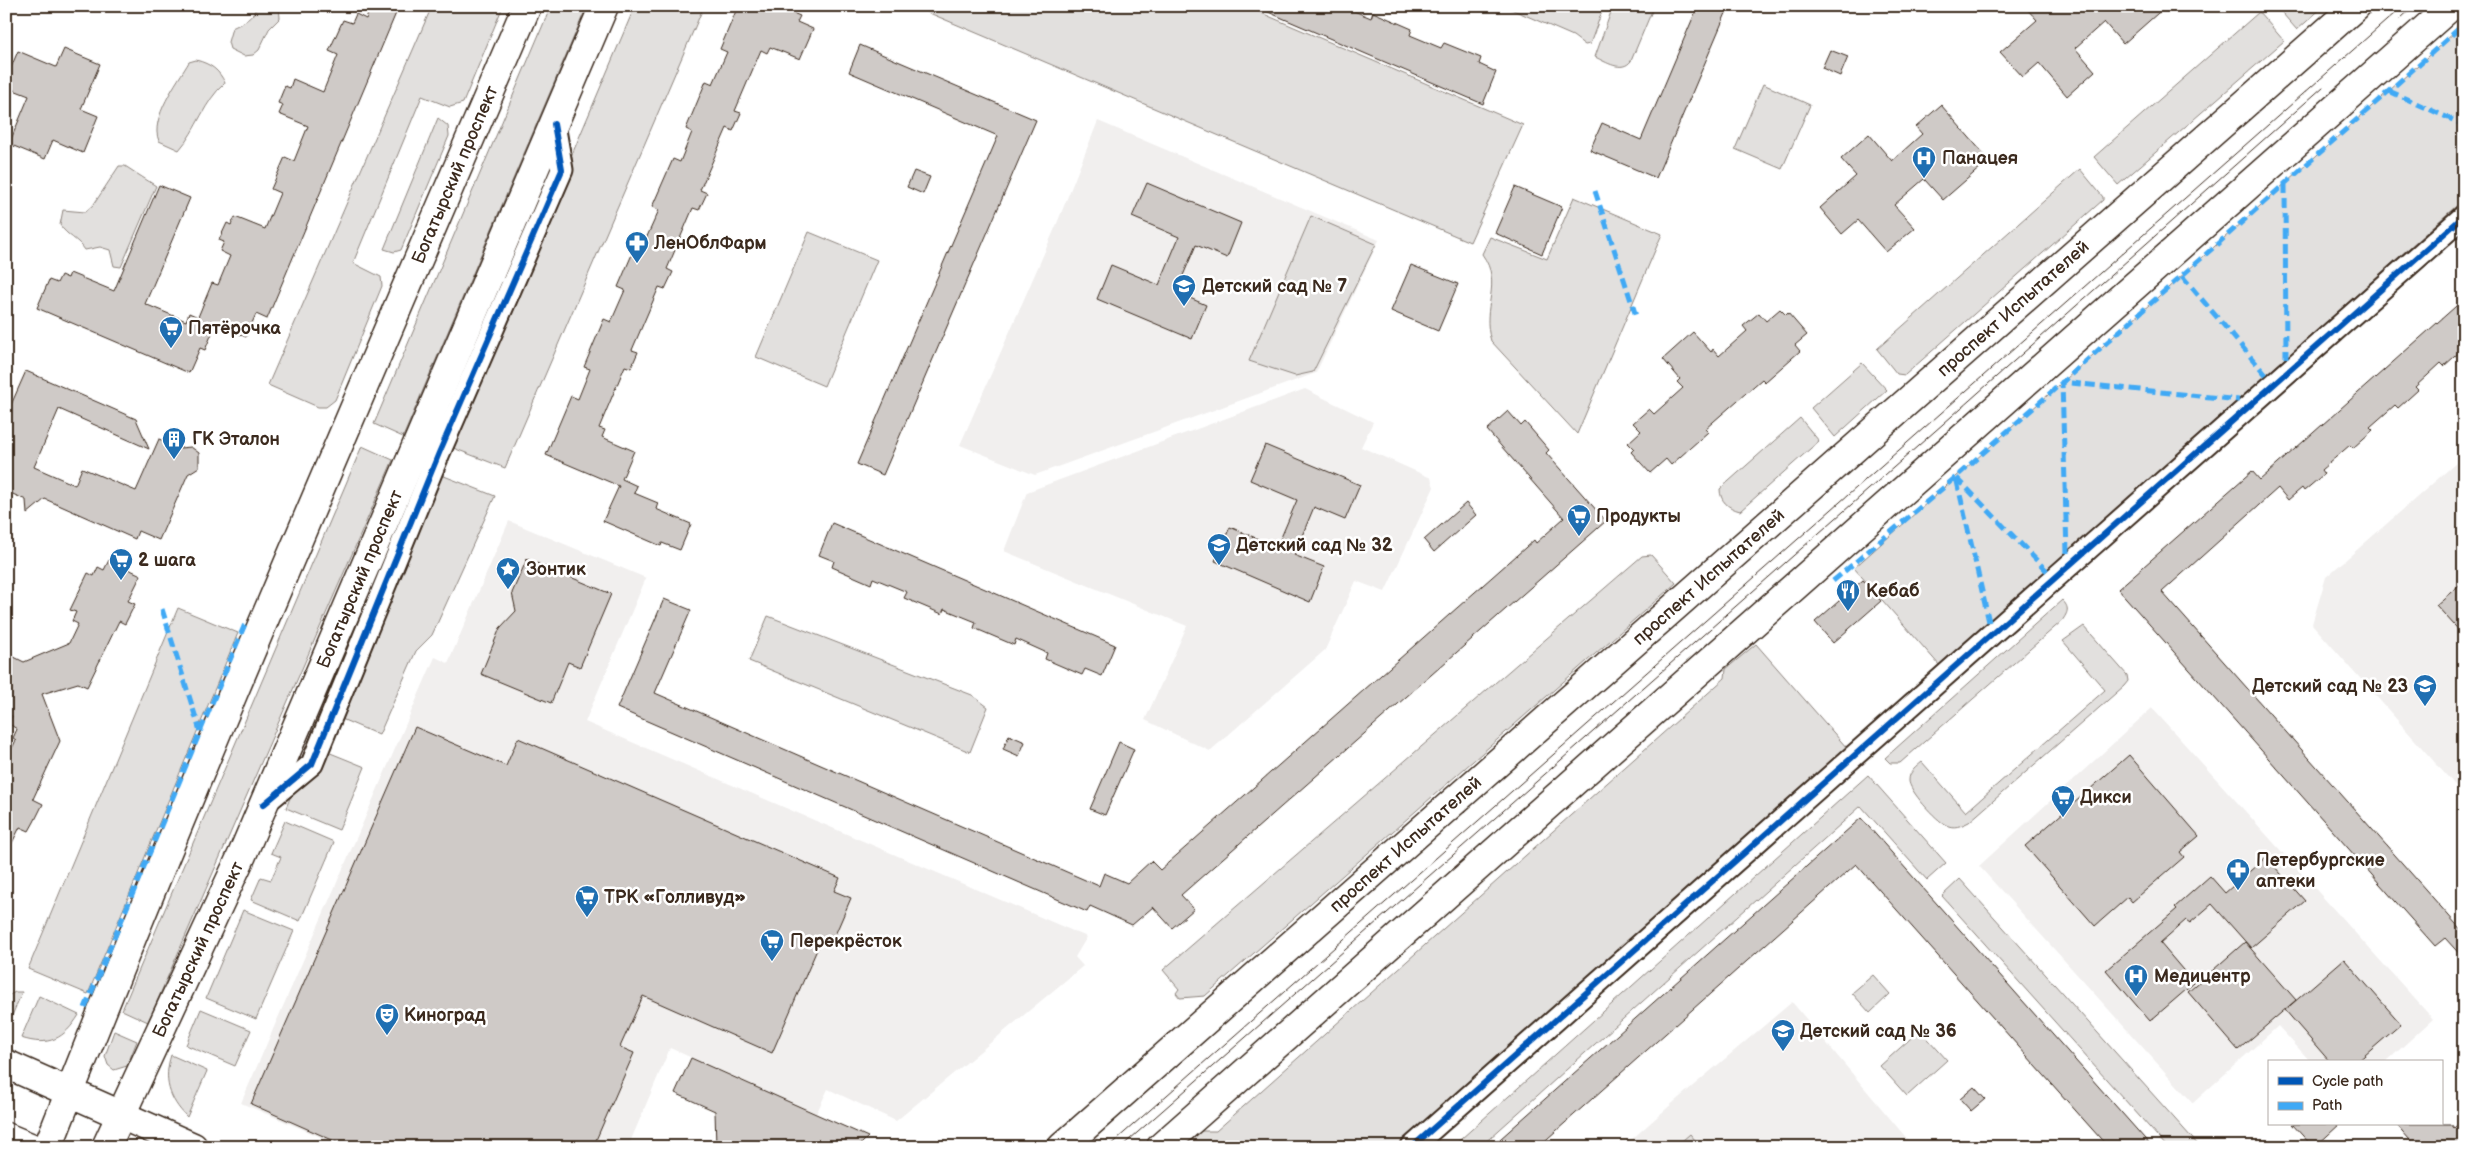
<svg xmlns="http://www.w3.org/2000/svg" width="2470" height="1153" viewBox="0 0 2470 1153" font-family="'Balsamiq Sans',sans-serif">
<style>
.built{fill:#f1efee}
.green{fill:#e2e0de;stroke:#8e857e}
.building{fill:#cfcac7;stroke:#3b2a1e}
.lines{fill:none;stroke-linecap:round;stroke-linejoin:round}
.minor-casing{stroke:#3b2a1e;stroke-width:25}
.secondary-casing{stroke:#3b2a1e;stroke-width:31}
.primary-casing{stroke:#3b2a1e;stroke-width:31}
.minor{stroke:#fff;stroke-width:21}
.secondary{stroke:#fff;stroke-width:28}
.primary{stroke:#fff;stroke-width:28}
.tram{stroke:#3b2a1e;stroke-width:1}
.quiet{stroke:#3fa9f5;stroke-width:5;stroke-dasharray:10 5;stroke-linecap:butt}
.cycleway-casing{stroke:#fff;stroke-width:9}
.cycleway{stroke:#0057b8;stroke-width:6}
.labels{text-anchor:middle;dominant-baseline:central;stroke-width:5;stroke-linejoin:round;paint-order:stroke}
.poi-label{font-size:18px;font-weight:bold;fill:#3b2a1e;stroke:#fff;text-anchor:start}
.street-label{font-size:18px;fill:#3b2a1e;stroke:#fff}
</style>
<rect width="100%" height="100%" fill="#fff"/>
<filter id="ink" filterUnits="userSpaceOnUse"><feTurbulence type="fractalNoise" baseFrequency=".02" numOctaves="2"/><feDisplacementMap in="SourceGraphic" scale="10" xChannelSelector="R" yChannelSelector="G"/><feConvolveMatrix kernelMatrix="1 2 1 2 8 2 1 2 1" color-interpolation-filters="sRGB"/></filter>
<g filter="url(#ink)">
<path class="built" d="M1098,121L1379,240L1316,373L1035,475L960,445L1056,226Z
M1305,389L1373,422L1361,447L1431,478L1434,487L1385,592L1356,581L1325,650L1210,751L1145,720L1187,626L1004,551L1027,492Z
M2464,456V791L2462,793L2312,624L2326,577Z
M509,521L646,578L585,722L1087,937L1075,957L1083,966L896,1121L828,1089L816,1114L670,1048L628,1147H344L241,1103L435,657L448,663Z
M2152,708L2433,1019L2386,1062H2311L2278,1026L2193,1103L1979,866Z
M1792,1002L1914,1147H1623L1674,1102Z"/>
<path class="green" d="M256,6H279L280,18L269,29L259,50L253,55L244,56L230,49L228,42L232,28C242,23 255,18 256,6Z
M432,6H503L463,103L450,107L422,96L353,263L381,277L382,286L335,400L326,407H318L268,385Z
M551,6H587L403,437L374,424Z
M635,6H704L505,468L448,446Z
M923,6H1245L1523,125L1470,242L927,12Z
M1504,6H1604L1590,44L1585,45L1573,36Z
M1613,6H1654L1631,61C1622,73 1606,62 1595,57Z
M2276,6H2324L2297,30Z
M2259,12L2284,41L2118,185L2094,157Z
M2464,24V199L1940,666L1854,568Z
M196,60C211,64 219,70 225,83C204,101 197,130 179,150L159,141C149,119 178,81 189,62Z
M1763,84L1810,105L1782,169L1735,149Z
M438,118L448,126L449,136L401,250L394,252L384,249Z
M119,166H125L156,186L121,267L114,266L110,250L100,247L85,250C78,239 67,236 60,225L63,210L85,212L94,204Z
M2080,169L2103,197V200L1905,375L1897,374L1877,349Z
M1574,197L1662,234L1577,434L1491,341C1480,306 1504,285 1482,254L1490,237L1547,259Z
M1311,216L1376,244L1313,372L1295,376L1249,361Z
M809,232L877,260L824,386L756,357Z
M1862,363L1887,390L1835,437L1811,408Z
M1800,418L1819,441L1740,511C1728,508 1720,501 1720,489Z
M362,446L393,460L148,1022L122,1010Z
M439,474L495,496L432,635L416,651L379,735L337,717Z
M1651,555L1676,583L1205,996L1180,998L1176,993L1179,989L1163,970L1642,556Z
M2062,600C2070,608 2068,612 2062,621L1900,763H1890L1885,758Z
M178,608L238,633L88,994L28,969Z
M768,616L972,695L988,707L970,752L749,661Z
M2084,626L2127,675L2128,681L2124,686L1969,822C1961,826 1954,829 1946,825C1937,821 1908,790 1909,780C1909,772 1916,767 1922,762L1966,812L2105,690L2063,641Z
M1756,644L1847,748L1403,1147H1184L1201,1131H1216L1725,678L1726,669Z
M323,750L365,767L339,830L286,808L296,783Z
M1868,775L1946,863L1927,880L1861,806L1480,1147H1452Z
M285,821L334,842L300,921L251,900L261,877L271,880L281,857L271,853Z
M1960,879L2200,1147H2167L1942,896Z
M243,910L294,931L256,1019L206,998Z
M1873,975L1890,994L1870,1013L1852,993Z
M15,992H22L6,1030V997Z
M39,996L79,1015C64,1039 49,1047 21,1038Z
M201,1009L251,1030L235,1066L186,1045Z
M1920,1030L1947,1060L1907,1096L1880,1066Z
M114,1031L137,1041L127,1066L114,1070L108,1065L105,1056Z
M171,1055L207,1071L187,1117C169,1099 163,1080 171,1055Z
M1690,1134L1701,1147H1675Z"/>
<path class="building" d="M371,6H399L267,319L256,314L246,337L216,324L205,350L200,348L189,373L37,308L49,280L57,283L61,275L68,278L70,273L114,291L159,185L190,198L145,304L186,321L189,313L198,317L212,283L218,285L230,256L220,251L224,242L219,240L227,223L231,225L235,217L265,229L280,193L271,189L285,157L294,161L308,126L279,114L283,105L278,103L285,86L290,88L293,79L323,92L338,55L329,51L343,20L352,23L356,14L366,19Z
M738,6H751L765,12L768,6H776L800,16L797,22L813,29L800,59L770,47L767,53L761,50L735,111L741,113L733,131L727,128L700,190L707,193L699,210L693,208L667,269L673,272L665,289L659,287L632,350L638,352L631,368L625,366L599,428L605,430L602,437L634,451L622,479L637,486L634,493L658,503L656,509L691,524L680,550L662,543L661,546L603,521L619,486L546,455L571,396L578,399L590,369L584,367L604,319L611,322L625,290L618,287L639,238L645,241L659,210L652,207L673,159L680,162L692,132L686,129L706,81L713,84L727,52L720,49Z
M1254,6H1342L1371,18L1373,12L1412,29L1410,35L1441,48L1444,43L1481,58L1479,64L1496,72L1483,104Z
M1698,6H1729L1656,178L1590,150L1602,123L1641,140Z
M2024,6H2166L2123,44L2104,22L2075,48L2095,71L2067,96L2039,63L2023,77L2000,52L2037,20Z
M860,45L1036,120L883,475L857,464L998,136L849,72Z
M64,49L100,64L81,109L98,116L83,153L53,140L45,159L9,144L29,96L6,87V79L18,51L56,67Z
M1830,50L1848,57L1840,76L1822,68Z
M1941,105L1989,160L1943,200L1924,179L1894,205L1915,228L1886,252L1858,220L1842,234L1820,208L1856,176L1841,159L1869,134L1892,161L1922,134L1916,127Z
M914,171L930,177L923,194L907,187Z
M1147,183L1241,223L1227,258L1196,245L1176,292L1206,305L1192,339L1097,299L1111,265L1159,285L1179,237L1132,217Z
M1515,187L1562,207L1542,254L1495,233Z
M1411,265L1458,284L1438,331L1391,311Z
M2464,299V348L2444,366L2441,363L2415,387L2418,390L2398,408L2395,405L2370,427L2373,430L2353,448L2350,445L2321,470L2324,474L2304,491L2302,488L2288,500L2278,488L2162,592L2464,933V959L2445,938L2435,946L2118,589L2252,471L2260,480Z
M1780,309L1786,315L1788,313L1807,335L1795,345L1800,351L1765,382L1762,379L1705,429L1708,432L1671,465L1666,459L1650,473L1631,452L1634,449L1628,443L1641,431L1633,423L1649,409L1654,414L1683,388L1677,382L1680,379L1663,359L1693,332L1711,352L1713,349L1719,356L1747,331L1743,326L1759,313L1766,321Z
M26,371L136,419L149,449L59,409L34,467L75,485L82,468L136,491L159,439L180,448L191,447L199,453V467L188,474L159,540L138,531L135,539L45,499L27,514L26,500L6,491V416Z
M1508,411L1521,426L1525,422L1549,450L1546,453L1606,521L1181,895L1194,909L1172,928L1153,907L1132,925L1090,906L1087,912L617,708L664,599L691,610L655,693L1099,886L1104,873L1127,883L1151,861L1160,870L1534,540L1536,543L1564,518L1487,430Z
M1265,445L1360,485L1345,520L1314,507L1294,555L1324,567L1310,602L1215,561L1230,527L1277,547L1297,500L1250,480Z
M1466,503L1476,515L1434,552L1424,540Z
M832,523L1115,645L1102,676L1085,669L1082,675L1045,659L1047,653L1016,639L1014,645L974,628L976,622L944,609L942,614L904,598L907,592L873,578L871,584L832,567L834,561L819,555Z
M527,559L611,594L580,667L568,662L551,703L481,674L500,628L516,611L512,593Z
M109,560L141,575L128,601L135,604L125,624L119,621L87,687L78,683L42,694L60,741L33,799L43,804L34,822L29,831L20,827L6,855V761L16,740L13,738L17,729L9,724L12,716L6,713V653L24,662L69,643L78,624L72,621L76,612L70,610L88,573L94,576L98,567L104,570Z
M1863,580L1881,601L1833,643L1815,622Z
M2464,581V636L2436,605Z
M415,727L506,766L518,738L840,878L834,891L851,898L832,942L822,938L772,1053L643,996L620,1047L634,1053L593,1147H348L251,1104Z
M1009,735L1025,742L1019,756L1003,749Z
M1119,742L1134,749L1105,815L1090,809Z
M2129,755L2199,836L2180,852L2184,857L2132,902L2128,897L2095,926L2025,846Z
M1861,818L2152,1147H2108L1856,864L1538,1147H1491Z
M2266,857L2305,901L2251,948L2212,904L2190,923L2186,920L2160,943L2194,983L2150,1021L2106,970L2177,909L2175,907L2210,876L2225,893Z
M2245,942L2296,1000L2238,1050L2188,992Z
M2344,959L2401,1024L2357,1062H2330L2285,1010Z
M691,1058L816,1114L868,1137L858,1147H716L715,1111L675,1093Z
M1974,1087L1985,1099L1971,1111L1960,1099Z
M2464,1119V1147H2416L2396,1124H2451L2454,1128Z
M2292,1124H2340L2315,1147H2313Z"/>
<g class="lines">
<g class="minor-casing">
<path id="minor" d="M265,803L312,764L439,453L562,170L554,124
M1412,1147L2464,216"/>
</g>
<g class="secondary-casing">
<g id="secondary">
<path id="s1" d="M48,1147C199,763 365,385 527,6"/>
<path id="s2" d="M106,1147L242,855L604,6"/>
<path id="s3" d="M1062,1147L2356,6"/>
<path d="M1161,1147L2451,6"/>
</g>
</g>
<g class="primary-casing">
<path id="primary" d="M6,1064L193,1147
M6,1137L30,1147"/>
</g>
<use href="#minor" class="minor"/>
<use href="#secondary" class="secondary"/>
<use href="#primary" class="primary"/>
<path class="tram" d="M2400,19L2414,6
M1108,1147L2403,6
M1121,1147L1943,424L2323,87"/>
<path class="quiet" d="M2389,91L2464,125
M2285,184L2286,358
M1595,191L1636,316
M2182,276L2266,375
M2067,553L2062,382L2239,400
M1833,581L1956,477L2464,24
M162,609L200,731
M1989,622L1956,477L2047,571
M85,1008L245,624"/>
<g class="cycleway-casing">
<path id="cycleway" d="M263,805L312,764L439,453L562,170L554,124
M1412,1147L2464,216"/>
</g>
<use href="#cycleway" class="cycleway"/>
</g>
</g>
<defs>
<g id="hospital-pin" transform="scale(1.25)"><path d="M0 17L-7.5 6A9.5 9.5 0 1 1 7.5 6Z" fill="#1f6fb2" stroke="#fff"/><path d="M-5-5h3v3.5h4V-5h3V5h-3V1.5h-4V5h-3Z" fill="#fff"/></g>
<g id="pharmacy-pin" transform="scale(1.25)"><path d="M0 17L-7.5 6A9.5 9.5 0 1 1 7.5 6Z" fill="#1f6fb2" stroke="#fff"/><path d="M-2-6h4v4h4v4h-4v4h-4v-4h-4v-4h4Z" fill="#fff"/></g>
<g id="school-pin" transform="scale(1.25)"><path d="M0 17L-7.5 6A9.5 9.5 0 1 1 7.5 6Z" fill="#1f6fb2" stroke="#fff"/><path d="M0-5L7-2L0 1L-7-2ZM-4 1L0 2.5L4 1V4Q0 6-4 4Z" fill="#fff"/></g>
<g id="supermarket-pin" transform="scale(1.25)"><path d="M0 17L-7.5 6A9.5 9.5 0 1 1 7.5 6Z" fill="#1f6fb2" stroke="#fff"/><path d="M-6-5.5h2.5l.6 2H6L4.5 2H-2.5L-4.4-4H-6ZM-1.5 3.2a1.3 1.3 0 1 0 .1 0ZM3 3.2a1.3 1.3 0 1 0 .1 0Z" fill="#fff"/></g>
<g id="building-pin" transform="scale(1.25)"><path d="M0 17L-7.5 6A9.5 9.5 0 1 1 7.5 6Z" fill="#1f6fb2" stroke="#fff"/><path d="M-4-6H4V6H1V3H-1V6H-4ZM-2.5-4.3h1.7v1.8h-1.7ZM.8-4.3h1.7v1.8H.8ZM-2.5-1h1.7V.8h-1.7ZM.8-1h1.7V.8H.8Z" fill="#fff"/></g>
<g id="sight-pin" transform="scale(1.25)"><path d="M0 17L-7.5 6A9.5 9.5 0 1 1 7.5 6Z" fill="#1f6fb2" stroke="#fff"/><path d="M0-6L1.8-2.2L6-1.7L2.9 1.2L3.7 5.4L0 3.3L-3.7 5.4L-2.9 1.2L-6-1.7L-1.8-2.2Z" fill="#fff"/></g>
<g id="restaurant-pin" transform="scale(1.25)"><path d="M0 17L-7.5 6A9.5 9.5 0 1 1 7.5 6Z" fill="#1f6fb2" stroke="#fff"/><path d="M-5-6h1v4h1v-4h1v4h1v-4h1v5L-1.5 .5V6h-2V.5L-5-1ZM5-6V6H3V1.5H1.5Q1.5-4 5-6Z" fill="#fff"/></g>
<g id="theatre-pin" transform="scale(1.25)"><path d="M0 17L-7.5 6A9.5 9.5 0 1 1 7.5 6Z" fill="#1f6fb2" stroke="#fff"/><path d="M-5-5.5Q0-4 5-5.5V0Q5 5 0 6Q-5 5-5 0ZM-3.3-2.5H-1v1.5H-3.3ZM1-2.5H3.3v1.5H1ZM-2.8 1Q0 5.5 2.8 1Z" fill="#fff"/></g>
</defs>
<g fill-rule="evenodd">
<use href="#hospital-pin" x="1924" y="158"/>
<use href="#pharmacy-pin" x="637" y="243"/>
<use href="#school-pin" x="1184" y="286"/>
<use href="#supermarket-pin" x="171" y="328"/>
<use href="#building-pin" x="174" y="439"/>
<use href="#supermarket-pin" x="1579" y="516"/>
<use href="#school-pin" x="1219" y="545"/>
<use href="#supermarket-pin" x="121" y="560"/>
<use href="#sight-pin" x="508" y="569"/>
<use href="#restaurant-pin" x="1848" y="591"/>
<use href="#school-pin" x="2425" y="686"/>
<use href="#supermarket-pin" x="2063" y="797"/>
<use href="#pharmacy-pin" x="2238" y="870"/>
<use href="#supermarket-pin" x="587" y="897"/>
<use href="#supermarket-pin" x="772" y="941"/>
<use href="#hospital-pin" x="2136" y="976"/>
<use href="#theatre-pin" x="387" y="1015"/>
<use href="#school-pin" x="1783" y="1031"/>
</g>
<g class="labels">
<g class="poi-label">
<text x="1942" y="158">Панацея</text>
<text x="654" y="243">ЛенОблФарм</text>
<text x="1202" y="286">Детский сад № 7</text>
<text x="188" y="328">Пятёрочка</text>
<text x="192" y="439">ГК Эталон</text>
<text x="1596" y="516">Продукты</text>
<text x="1236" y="545">Детский сад № 32</text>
<text x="138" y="560">2 шага</text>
<text x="526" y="569">Зонтик</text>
<text x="1866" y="591">Кебаб</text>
<text x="2408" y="686" text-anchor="end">Детский сад № 23</text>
<text x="2080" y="797">Дикси</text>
<text x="2256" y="860">Петербургские<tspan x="2256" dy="21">аптеки</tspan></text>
<text x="604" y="897">ТРК «Голливуд»</text>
<text x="790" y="941">Перекрёсток</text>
<text x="2154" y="976">Медицентр</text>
<text x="404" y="1015">Киноград</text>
<text x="1800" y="1031">Детский сад № 36</text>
</g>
<g class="street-label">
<text stroke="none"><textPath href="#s1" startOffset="1054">Богатырский проспект</textPath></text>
<text stroke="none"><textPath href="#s3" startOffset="1268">проспект Испытателей</textPath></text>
<text stroke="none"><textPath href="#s3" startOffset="862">проспект Испытателей</textPath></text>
<text stroke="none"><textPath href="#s2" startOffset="622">Богатырский проспект</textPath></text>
<text stroke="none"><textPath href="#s3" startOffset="458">проспект Испытателей</textPath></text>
<text stroke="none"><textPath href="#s2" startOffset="218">Богатырский проспект</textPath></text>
</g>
</g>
<rect width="2470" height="1153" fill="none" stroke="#fff" stroke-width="25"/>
<rect x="12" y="12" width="2445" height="1128" fill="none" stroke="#3b2a1e" stroke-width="2" filter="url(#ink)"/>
<rect x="2268" y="1060" width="175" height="65" fill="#ffffff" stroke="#b1aaa5"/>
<rect x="2278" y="1077" width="25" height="8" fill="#0057b8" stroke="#b1aaa5"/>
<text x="2312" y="1086" font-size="15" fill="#3b2a1e">Cycle path</text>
<rect x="2278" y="1102" width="25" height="8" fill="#3fa9f5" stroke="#b1aaa5"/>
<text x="2312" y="1110" font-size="15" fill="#3b2a1e">Path</text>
</svg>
